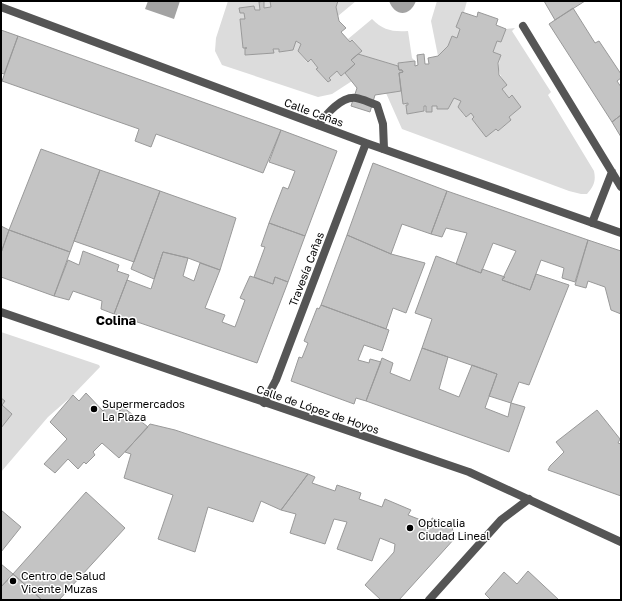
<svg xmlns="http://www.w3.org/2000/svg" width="622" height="601" viewBox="0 0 622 601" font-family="'Golos Text',sans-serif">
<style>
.green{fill:#dcdcdc}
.water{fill:#a3a3a3}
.building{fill:#c4c4c4;stroke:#999}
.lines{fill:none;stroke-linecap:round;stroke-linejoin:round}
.service{stroke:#555;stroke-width:8}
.minor{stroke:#555;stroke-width:8}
.tertiary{stroke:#555;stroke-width:8}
.poi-dot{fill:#000;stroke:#fff;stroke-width:1.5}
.labels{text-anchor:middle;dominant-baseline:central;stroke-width:3;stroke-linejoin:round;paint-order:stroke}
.street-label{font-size:11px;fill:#000;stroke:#fff}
.poi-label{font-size:11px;fill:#000;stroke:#fff;text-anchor:start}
.quarter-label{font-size:13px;font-weight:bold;fill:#000;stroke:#fff}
</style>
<rect width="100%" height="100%" fill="#fff"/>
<path class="green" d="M228,1H270L271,7L264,8V1L259,2L260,10H255L254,6L239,8L240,13H244L245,19H240L243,48H247L245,49L246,55L274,53L273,49H279V52L292,50L296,41L301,44L298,51L307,62L311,59L318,68L316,69L328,82L330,80L329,78L337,71L341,76L345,73L352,81L332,94L318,97L222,65L215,51L216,38Z
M338,1H356L338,16L336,7Z
M437,1H467L464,12H462L456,27L460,29L457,38L452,36L448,46L438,56L431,21Z
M372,19C383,30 392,32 408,31L412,58L415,61L398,63V66L358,54L362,51L353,40L350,42L348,39Z
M515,28L512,31L551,92L548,95L594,171C596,181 594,186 587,194H581L569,191L402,129L386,93L401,91L403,104L408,103V105H406L407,114L424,111V106H426V112H432V106H437V109H448L454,98L461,101L458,107L465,117L471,113L474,117L472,119L486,136L496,129L498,131L511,120L509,117L521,107L512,96L509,98L502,89L507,85C498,74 497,69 501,55L493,52L497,41L501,42L506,29Z
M1,332L99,365L100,367L73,395L48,417L1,472Z"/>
<path class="water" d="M148,1H180L174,19L145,9Z
M389,1H416C410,17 395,17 389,1Z"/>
<path class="building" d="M264,1V8L271,7L270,1H338L336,7L339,21L346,28L341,32L350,42L352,40L362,51L351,60L355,64L341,76L337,71L329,78L331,80L328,82L316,69L318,68L311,59L308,62L298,51L301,44L296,41L293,50L279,52V49H273L274,53L245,55V48H247H243L240,19H245L244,13H240L239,8L254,6L255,10H260L259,2Z
M544,1H585L555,20Z
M573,8L595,43L599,41L621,74V78L617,81L621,87V115L612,122L549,24Z
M462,12L477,17L478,12L498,19L496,25L506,29L501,42L497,41L493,52L501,55L498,63L499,75L507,85L502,89L509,98L512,95L521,107L509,117L511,120L498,131L496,129L486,137L472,119L474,117L471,113L466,117L458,107L461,101L454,98L448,109H437V106H432V112H426V106H424V111L407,114L406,105H408V103L403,104L399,73L403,72L402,70H399L398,63L415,61V66L418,65L417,55L424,54L425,64H429L428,58L438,56L448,46L452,36L457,38L460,29L456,27Z
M1,30L18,36L4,74L1,73Z
M18,36L281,130L263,173L156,134L151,147L135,141L139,129L2,81Z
M358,54L398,66L399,70H402L403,72L399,73L401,91L375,95L370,112L351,106L357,88L345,73L355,64L351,60Z
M621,115V137L612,122Z
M281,130L337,151L305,236L269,223L283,187L288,189L295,171L269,162Z
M41,149L100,170L70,252L9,230Z
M373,163L447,191L431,234L402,224L391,254L347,235Z
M100,170L160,191L134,262L74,241Z
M160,191L236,218L220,270L188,258L163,252L154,279L131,269Z
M447,191L588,240L575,282L562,278L564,268L541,260L530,290L502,280L516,251L493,243L481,273L456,264L467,233L446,228L442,237L431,234Z
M269,223L305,236L288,282L275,277L273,284L254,277L265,247L261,246Z
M1,226L9,230L1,253Z
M9,230L70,252L54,296L1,277V253Z
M347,235L391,254L425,263L406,313L393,308L386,329L321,305Z
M588,240L621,251V314L611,310L605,287L588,281L586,288L575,285Z
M83,251L119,265L117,271L129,275L114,314L101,309L102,301L73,291L69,300L54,296L68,260L79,265Z
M163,252L188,258L183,276L194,281L200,263L220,270L205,308L225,315L222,322L235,327L245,300L240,298L250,276L273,284L275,277L288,282L257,363L114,314L127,280L151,289Z
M436,256L481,273L482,269L505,277L502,280L530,290L536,274L569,285L529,385L519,382L511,403L489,396L497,374L422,348L432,319L415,313Z
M321,305L389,330L382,351L364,345L358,360L369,363L370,359L381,362L366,401L356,398L354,404L291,381L299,357L302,358L308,343L304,341L317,308L319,309Z
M422,348L448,357L439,389L459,397L472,365L497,374L485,408L508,417L511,403L525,407L509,452L366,401L382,358L393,363L390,373L410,381Z
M86,393L103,411L111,404L120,411L123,407L148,427L119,458L102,443L93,452L95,455L86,464L84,462L78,469L68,459L55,473L44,464L67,439L50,422L73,395L79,401Z
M1,398L5,401L2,405L12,414L1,428Z
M597,410L620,439L618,443L621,444V496L548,470L550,466L564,452L556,442Z
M150,424L175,430L308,474L281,510L261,501L253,522L208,507L195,552L158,539L173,495L124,478L131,454L125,452Z
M308,474L315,477L312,483L335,491L337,485L361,493L359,499L382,507L385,499L411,510L408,515L431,524L432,518L451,524L455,538L399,600H381L365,585L394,552L395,544L380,538L372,561L337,549L347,522L334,519L325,544L290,533L296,514L281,510Z
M86,492L125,528L59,600H42L13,574Z
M1,510L21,527L1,552Z
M1,564L13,574L1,587Z
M528,571L559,600H491L485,594L504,572L517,584Z
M13,574L42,600H1V587Z"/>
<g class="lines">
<path class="service" d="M318,125C326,115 341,96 356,98C363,99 370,103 377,105L383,124L384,149"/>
<path class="minor" d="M1,7L366,143L621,233
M523,26L621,187
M592,223L612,172
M264,403L276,380L366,143
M429,600L501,520L529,499"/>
<path class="tertiary" d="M1,312L469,472L621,542"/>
</g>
<g class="poi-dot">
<circle cx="94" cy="409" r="4"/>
<circle cx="410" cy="528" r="4"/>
<circle cx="13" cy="581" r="4"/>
</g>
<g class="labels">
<g class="street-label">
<text transform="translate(314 112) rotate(20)">Calle Cañas</text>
<text transform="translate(306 269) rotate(-69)">Travesía Cañas</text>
<text transform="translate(318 409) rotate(19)">Calle de López de Hoyos</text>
</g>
<g class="poi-label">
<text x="102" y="403">Supermercados<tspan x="102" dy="13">La Plaza</tspan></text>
<text x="418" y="522">Opticalia<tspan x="418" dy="13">Ciudad Lineal</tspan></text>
<text x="21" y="575">Centro de Salud<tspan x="21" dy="13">Vicente Muzas</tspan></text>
</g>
<g class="quarter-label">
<text x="116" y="320">Colina</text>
</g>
</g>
<rect width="622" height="601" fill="none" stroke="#000000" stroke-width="4"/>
</svg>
